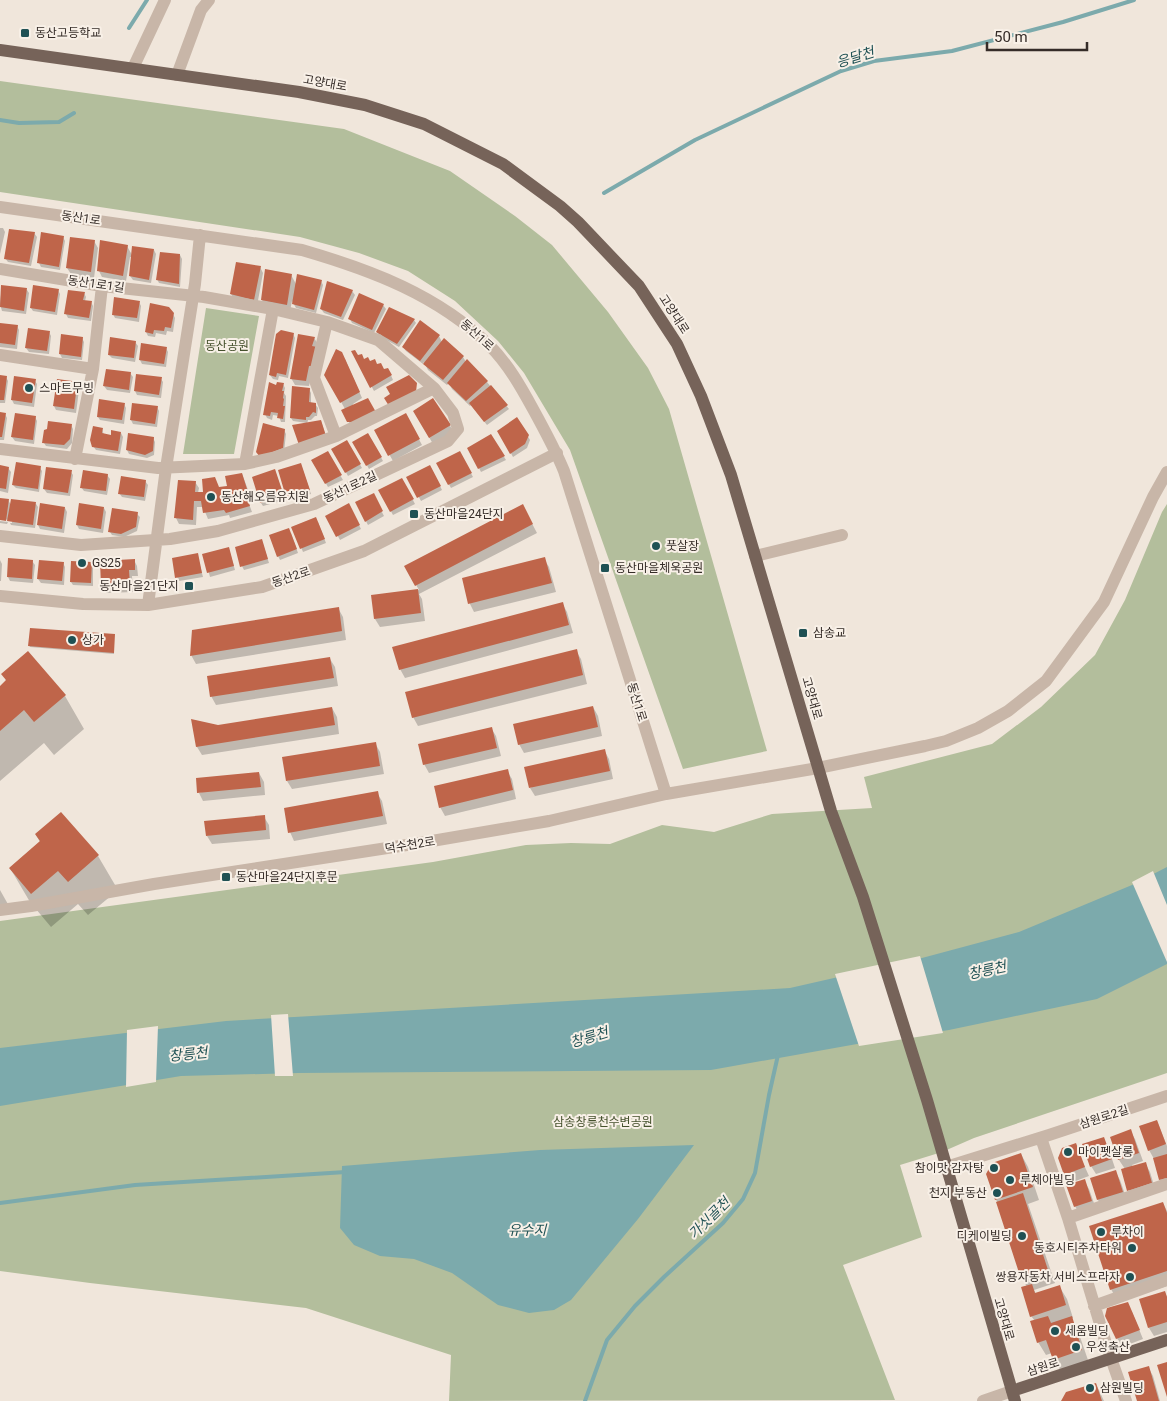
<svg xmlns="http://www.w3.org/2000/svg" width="1167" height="1401" viewBox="0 0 1167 1401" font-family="Roboto,'Noto Sans KR',sans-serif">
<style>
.green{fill:#b3be9c}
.water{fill:#7caaac}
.pier{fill:#f0e6db}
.shadow{fill:#0003}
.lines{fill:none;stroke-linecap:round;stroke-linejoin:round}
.stream{stroke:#7caaac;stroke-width:4}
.building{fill:#bf654a}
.minor{stroke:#c8b6a8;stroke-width:12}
.major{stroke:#766359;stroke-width:12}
.poi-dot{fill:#1f5154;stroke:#f8f0e7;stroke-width:2}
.labels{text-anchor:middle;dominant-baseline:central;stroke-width:4;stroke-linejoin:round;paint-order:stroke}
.poi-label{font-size:12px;fill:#352c28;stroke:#f8f0e7;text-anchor:start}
.street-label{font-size:12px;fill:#352c28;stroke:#f8f0e7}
.park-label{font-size:12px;fill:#45512d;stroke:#f8f0e7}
.water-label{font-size:14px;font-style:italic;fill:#1f5154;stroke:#f8f0e7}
</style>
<rect width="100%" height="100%" fill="#f0e6db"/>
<path class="green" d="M0,81L344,129L450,171L515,216L552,245L608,312L648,368L669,409L767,751L683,769L570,450L524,373L498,341L455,301L408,271L359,253L300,237L0,192Z
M206,308L259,316L234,454H183Z
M1167,504V1073L974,1138L942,1152L900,1165L922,1237L843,1265L895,1400L449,1401L451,1355L306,1308L90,1283L0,1271V921L433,862L526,845L571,843L610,844L662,825L714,832L772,814L872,808L864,777L992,744L1041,707L1095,655L1125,600L1162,512Z"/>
<path class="water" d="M1167,867V964L1097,999L949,1030L857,1044L711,1070L298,1073L181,1076L0,1106V1048L226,1021L790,988L922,958L1019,932L1132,885Z
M694,1145L638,1219L571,1300L554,1310L529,1313L498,1305L452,1273L414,1259L380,1256L354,1245L340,1228L342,1166L540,1150Z"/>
<path class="pier" d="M1153,871L1167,905V962L1132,882Z
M920,956L943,1033L859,1046L835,974Z
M288,1014L293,1076H275L271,1015Z
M158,1026L156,1082L126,1087L127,1030Z"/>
<path class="shadow" d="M0,228H3L5,232L0,254Z
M34,233L37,237L31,266L8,262L5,258Z
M63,237L65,241L60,270L41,267L39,263Z
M94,241L98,248L94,278L71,274L67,268Z
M127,246L132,255L154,250L156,254L151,283L133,280L130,276L132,257H130L126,281L102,277L99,271Z
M180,255L182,259L180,287L159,283L157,279Z
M260,267L263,273L257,306L235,300L231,294Z
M291,275L296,284L321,281L323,285L316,313L296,308L292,301L290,311L266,306L262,300Z
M2,286L27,290L29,293L26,314L2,311L0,304Z
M58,290L60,294L57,315L33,311L31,308Z
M352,291L355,295L343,320L324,313L321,309Z
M84,293L86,297L85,301L91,302L93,306L91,321L68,318L66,314Z
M139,302L141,306L139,322L115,318L113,314Z
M383,305L386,309L374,333L352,323L350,319Z
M173,314L175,318L173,332L167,331L166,335L156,333L155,337L148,336L146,332Z
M414,320L416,323L399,347L379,336L377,332Z
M0,324L17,326L19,330L17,349L0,347Z
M49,332L51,336L49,354L29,352L26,348Z
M293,334L295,338L288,378L279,376L278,380L273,379L270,375Z
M439,336L442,342L463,357L466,362L467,361L487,382L509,409L487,425L471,405L470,406L452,389L449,383L447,385L428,370L424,362L423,364L406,351L403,347Z
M82,338L84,342L82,360L62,358L60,354Z
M314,338L318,344L309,386L295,385L291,378Z
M135,342L138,346L135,362L112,358L109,355Z
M142,344L166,348L168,352L166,367L142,364L140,360Z
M353,352L364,360L390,373L393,380L374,391Z
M345,359L362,398L353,404L350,425L345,409L326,375Z
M130,373L133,377L130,393L107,390L104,386Z
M0,376L6,377L8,381L5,403H0Z
M161,379L163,382L161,398L137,395L135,391Z
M35,381L37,384L34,407L14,404L12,400Z
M283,384L285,388L284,393L286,396L285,422H281L279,416L273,415L272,420L267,418L265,414L277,387Z
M76,386L79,390L76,413L56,410L54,406Z
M293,388L309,389L311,393V403L315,404L318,408L317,416H315L311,420H308L307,424L321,421L327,439L302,448L293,426L307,423L293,421L291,418Z
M433,400L454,432L433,444L414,411Z
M124,404L126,408L124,424L100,420L98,417Z
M157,407L159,411L157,427L133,424L131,420Z
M0,413L5,414L7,418L4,440H0Z
M406,415L422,445L393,461L376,431Z
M35,417L37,421L34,444L15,441L12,437Z
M517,418L530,440L527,448L513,457L499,431Z
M71,425L73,429L72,443L67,449L46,446L44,443Z
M102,429L104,435L112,436L121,433L123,437L120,454L96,450L93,446Z
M284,430L286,434L284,452L272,459Z
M368,434L383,461L369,469L354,442Z
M491,436L506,460L481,472L469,448Z
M153,438L155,442L154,455L147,458L129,454L127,450Z
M347,442L362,468L348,476L333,449Z
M327,453L343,480L328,487L313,461Z
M460,453L473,477L451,488L438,464Z
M301,465L311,494L289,500L287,496Z
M430,466L442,490L421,501L408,477Z
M0,467L8,468L11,472L8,493L0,491Z
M40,468L42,471L39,492L16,488L13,485Z
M275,471L285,500L263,506L261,503Z
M71,472L73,475L70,496L47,493L44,489Z
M242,474L250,495L246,496L252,512L230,518L229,515L208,519L203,507H197L196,525L179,524L176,518L195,482L199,488L198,493L229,487Z
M107,475L110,479L107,495L84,491L81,487Z
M402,479L415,504L393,515L380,491Z
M145,481L148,485L145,501L122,497L119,493Z
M373,495L384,516L368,525L356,502Z
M0,499L8,500L11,505L36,504L38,507L35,528L11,525L10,523H12V520L0,519Z
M349,505L361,529L340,540L327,516Z
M65,508L67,512L64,533L40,529L38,525Z
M104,508L106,512L103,533L79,529L77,525Z
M137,514L140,517L137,531L124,537L112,535L110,532Z
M527,514L537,533L419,594L422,599L425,621L380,627L375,619L372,596L419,590L406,567Z
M0,521L8,522L7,524L0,523Z
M318,522L326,543L303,552L293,527Z
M291,533L298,553L280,560L278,556Z
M262,541L269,563L244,570L242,566Z
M229,549L235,570L210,577L204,555Z
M197,554L203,577L179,581L177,578Z
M9,559L32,561L35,565L33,583L10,581L8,577Z
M544,559L549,567L556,592L474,612L470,604L463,579Z
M0,560L2,564L1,581H0Z
M134,560L137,566L138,576H132L133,592L106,593L103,587L101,562Z
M63,563L65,567L64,585L41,583L38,579Z
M91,563L93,567V586L73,585L71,582Z
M562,603L567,612L573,633L405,678L400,669Z
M338,608L343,617L346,640L196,664L191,655Z
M114,636V654L30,647L29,645Z
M576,651L581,659L587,684L418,726L413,717Z
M330,659L335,667L338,686L216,705L211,696Z
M3,674L65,696L84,729L54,755L44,743L0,781V688L7,682Z
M593,707L598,716L602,736L524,753L519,744Z
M332,708L337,717L339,734L202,755L197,747L193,720L218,726Z
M491,728L496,736L501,756L429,773L424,764Z
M375,743L380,752L384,774L292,789L287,781Z
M604,750L609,759L613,779L535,796L530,788Z
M507,771L512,779L516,799L445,816L440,807Z
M259,773L264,782L265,795L203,801L199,793Z
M377,793L382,801L387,824L294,841L290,832Z
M61,813L98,856L118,890L88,915L78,904L51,927L30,902L10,868L40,842L36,835Z
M264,817L269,825L270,839L212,844L207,836Z
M0,890L9,906L0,913Z
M1157,1121L1167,1146V1187L1165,1188L1160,1179L1154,1159L1149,1150Z
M1130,1131L1135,1139L1143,1161L1132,1165L1133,1167L1145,1163L1150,1172L1156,1192L1133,1199L1129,1190L1125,1169L1119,1160Z
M1103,1139L1108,1147L1115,1168L1096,1174L1091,1166Z
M1075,1145L1089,1176L1070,1183L1065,1174Z
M1021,1154L1028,1167L1039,1200L1028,1204L1055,1283L1034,1290L1036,1294L1059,1286L1067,1299L1073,1318H1071L1078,1331L1089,1363L1061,1372L1052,1353L1046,1355L1038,1342L1035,1321L1031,1316L1027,1287L1022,1278L996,1199Z
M1115,1171L1120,1180L1127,1200L1103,1208L1098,1200Z
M1084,1181L1089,1189L1096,1209L1080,1215L1075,1206Z
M1163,1203L1167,1211V1286L1118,1302L1111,1289Z
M1165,1293L1167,1297V1332L1154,1336L1149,1328Z
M1132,1312L1143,1339L1122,1347L1117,1338Z
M1148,1367L1153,1376L1160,1401H1138Z
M1096,1384L1104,1401H1063Z"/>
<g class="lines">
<path class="stream" d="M129,28L147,0
M0,120L19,123L59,122L74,113
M604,193L695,140L841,71L874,61L952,51L1063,22L1134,0
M0,1203L135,1185L346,1172
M585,1401L607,1340L635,1306L664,1277L723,1223L743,1199L755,1173L769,1095L778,1055"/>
</g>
<path class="building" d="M9,229L35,232L29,263L4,259Z
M41,232L64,236L59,267L37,263Z
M70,237L95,240L91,272L66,268Z
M100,240L128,245L123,276L97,271Z
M132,246L154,249L149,280L129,276Z
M160,252L180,254L179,284L156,280Z
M236,262L261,266L254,300L230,294Z
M265,269L292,274L287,305L261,300Z
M297,274L322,280L314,310L292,304Z
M327,281L353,290L341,317L320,309Z
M1,285L27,288L24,311L0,307Z
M33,285L59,289L55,312L30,308Z
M68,290L85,292L83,300L92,301L89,318L64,314Z
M359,293L384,304L372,330L348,319Z
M114,297L140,301L137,318L112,315Z
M150,303L169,307L174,313L171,328L165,327L164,331L154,330L153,334L145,332Z
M389,307L415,319L397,344L376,332Z
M420,320L440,335L420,361L402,347Z
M0,323L18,325L15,345L0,343Z
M28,328L50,331L47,351L25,348Z
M281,330L294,333L286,375L277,373L276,377L269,375L276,334Z
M61,334L83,337L81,357L59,354Z
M298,334L315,337L312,346L317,347L313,366H309L306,381L290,379Z
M110,337L136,341L134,358L108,355Z
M444,338L464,356L443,380L423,364Z
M141,343L167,347L164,364L139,360Z
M336,349L342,352L360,392L340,403L324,375Z
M355,350L358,355L362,354L364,359L368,357L370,361L375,359L377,364L381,363L384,369L388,368L392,375L370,388L351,351Z
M467,359L488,381L466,401L447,383Z
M106,369L131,372L129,390L103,386Z
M136,374L162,377L159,395L134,391Z
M0,375L7,376L4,400H0Z
M409,375L417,383L416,392L389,406L384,398L390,394L386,387Z
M14,376L36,379L32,403L11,400Z
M57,379L72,381L77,385L74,409L53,406Z
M269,382L276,385L277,382L284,383L282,391H284L283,398L284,399L283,406H285L283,419L277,418L278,413L271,412L270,416L263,415Z
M491,385L508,405L484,422L469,403Z
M292,386L310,388L309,402L316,403V413L313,412L309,417H306V420L290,418Z
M368,398L377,414L354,422H347L341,410Z
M433,398L451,425L429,438L413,411Z
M99,399L125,403L122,420L97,417Z
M132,403L158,406L155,424L130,420Z
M0,412L6,413L2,437H0Z
M15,413L36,416L33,440L11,437Z
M406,413L420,439L388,456L374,430Z
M517,417L529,435L525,444L510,454L497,431Z
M321,420L326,436L299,445L292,425Z
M48,421L72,424L70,439L64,445L42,443L44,430L47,429Z
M263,423L285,429L283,448L260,457L256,452Z
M93,426L103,428L102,433L111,435V430L121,432L118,451L92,447L90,440Z
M128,433L154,437L153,451L145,455L126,450Z
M368,433L382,457L366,466L352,442Z
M491,434L505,456L478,469L467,448Z
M347,440L361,464L345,473L331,449Z
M328,451L342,475L325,484L311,460Z
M460,451L472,473L448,485L436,463Z
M16,462L41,466L38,489L12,485Z
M301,463L310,490L286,497L278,470Z
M0,465L9,467L6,489L0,488Z
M430,465L441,486L417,498L406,477Z
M46,467L72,470L68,493L43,489Z
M275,469L284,496L260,503L252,477Z
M83,470L108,474L106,491L80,488Z
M242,473L247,489L244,490L250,506L226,513L224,510L203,513L201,501H194L193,520L174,518L178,480L196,481L195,492H203L202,479L215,477L219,487L227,486L225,476Z
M121,476L146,480L144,497L118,494Z
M402,478L414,499L390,512L378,490Z
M374,493L383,511L365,522L355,502Z
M0,498L9,499L6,521L0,520Z
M11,499L36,502L33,525L7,521Z
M40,503L65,507L62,529L37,525Z
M79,503L104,507L101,529L76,525Z
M349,503L360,525L336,537L325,516Z
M523,504L533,524L415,586L404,566Z
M112,508L138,512L136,527L121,534L108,532Z
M316,517L325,539L300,549L291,527Z
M289,528L297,549L277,557L269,535Z
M262,539L268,559L240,567L235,547Z
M229,547L234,566L207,573L202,554Z
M198,553L202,573L175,578L172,558Z
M545,557L552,583L468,604L462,578Z
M8,558L33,560L32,579L7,577Z
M135,559V570H129L130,586L101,587L100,561Z
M39,560L64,562L62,581L37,579Z
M71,561L92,562L91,583L70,582Z
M418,589L421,613L374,619L371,595Z
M563,602L569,625L399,670L392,647Z
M339,607L342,631L190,656L192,630Z
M30,628L115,634L114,653L28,646Z
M577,649L583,675L412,718L405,692Z
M28,651L66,695L34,722L24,710L0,731V686L6,680L1,674Z
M330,657L334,678L210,697L207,676Z
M593,706L598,727L518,745L513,724Z
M332,707L335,725L196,747L191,719L218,725Z
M492,727L497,748L423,765L418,744Z
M376,742L380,766L286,781L282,757Z
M605,749L610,771L529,788L524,767Z
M508,769L513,790L439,808L434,786Z
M259,772L261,787L197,793L196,778Z
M378,791L383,816L288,833L284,808Z
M61,812L99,855L68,882L58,871L31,894L9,868L40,841L35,834Z
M265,815L266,830L206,836L204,821Z
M1157,1120L1166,1144L1148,1151L1139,1126Z
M1131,1129L1139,1153L1118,1160L1110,1137Z
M1104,1137L1112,1159L1090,1167L1082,1144Z
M1076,1143L1085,1167L1064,1175L1058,1158L1062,1148Z
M1021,1153L1033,1187L995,1200L986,1174L992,1163Z
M1167,1154V1178L1159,1180L1153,1158Z
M1146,1162L1152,1183L1127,1191L1121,1169Z
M1116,1170L1123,1192L1097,1200L1090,1178Z
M1085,1179L1092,1201L1074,1207L1066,1185Z
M1023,1193L1048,1270L1021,1279L996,1202Z
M1163,1202L1167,1213V1271L1110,1290L1089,1226Z
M1032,1284L1035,1293L1060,1285L1066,1305L1030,1317L1021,1287Z
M1165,1291L1167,1297V1322L1148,1328L1139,1299Z
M1128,1302L1140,1330L1116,1339L1105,1316L1107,1308Z
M1048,1316L1051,1323L1072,1316L1082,1350L1053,1360L1046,1340L1037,1343L1030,1321Z
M1167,1362V1397L1157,1365Z
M1149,1366L1159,1401H1137L1128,1372Z
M1096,1383L1102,1401H1061L1066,1392Z"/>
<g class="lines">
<path class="minor" d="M133,68L165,0
M177,75L201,10L209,0
M0,207L302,250C371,270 438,295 490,346C508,364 521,387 533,409C544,429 555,449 564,471L666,794
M0,269L102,286L204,297L273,309L327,322L378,340L434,388L453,413L458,429L448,441L314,504L218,531L170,539L81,545L0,536
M327,322L314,378L336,436
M0,355L93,369
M0,449L158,468L245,464L276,457L336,436L434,388
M75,459L93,369L102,286
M245,464L273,309
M755,556L842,535
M0,596L83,604L148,605L262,587L364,551L557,453
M148,605L166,468L195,284L200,235
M0,910L31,906L154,884L426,842L549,821L666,794L818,768L925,746L946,741L978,728L1008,711L1046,681L1104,602L1153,497L1167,472
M1041,1138L1068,1218L1107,1347L1126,1401
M946,1167L1049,1135L1167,1096
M1068,1218L1167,1184
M1094,1306L1167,1280
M983,1401L1012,1391"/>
<path class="major" d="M0,50L299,92L365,105L424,124L503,164L560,206L578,222L639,286L677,344L701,396L731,475L831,811L863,897L927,1100L1015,1401
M1012,1391L1167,1340"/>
</g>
<g class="poi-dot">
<rect x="20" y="28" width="10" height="10" rx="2.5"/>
<circle cx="29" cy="388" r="5"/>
<circle cx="211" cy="497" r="5"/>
<rect x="409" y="509" width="10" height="10" rx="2.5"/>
<circle cx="656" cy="546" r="5"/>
<circle cx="82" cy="563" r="5"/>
<rect x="600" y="563" width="10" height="10" rx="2.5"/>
<rect x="184" y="581" width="10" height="10" rx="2.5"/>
<rect x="798" y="628" width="10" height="10" rx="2.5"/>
<circle cx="72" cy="640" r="5"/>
<rect x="221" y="872" width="10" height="10" rx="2.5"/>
<circle cx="1068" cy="1152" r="5"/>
<circle cx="994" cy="1168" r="5"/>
<circle cx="1010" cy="1180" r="5"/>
<circle cx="997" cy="1193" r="5"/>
<circle cx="1101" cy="1232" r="5"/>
<circle cx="1022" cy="1236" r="5"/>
<circle cx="1132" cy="1248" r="5"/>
<circle cx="1130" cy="1277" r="5"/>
<circle cx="1055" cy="1331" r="5"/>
<circle cx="1076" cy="1347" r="5"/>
<circle cx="1090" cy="1388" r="5"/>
</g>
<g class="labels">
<g class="poi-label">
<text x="35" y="33">동산고등학교</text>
<text x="39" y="388">스마트무빙</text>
<text x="221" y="497">동산해오름유치원</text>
<text x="424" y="514">동산마을24단지</text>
<text x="666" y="546">풋살장</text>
<text x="92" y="563">GS25</text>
<text x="615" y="568">동산마을체욱공원</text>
<text x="179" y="586" text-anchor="end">동산마을21단지</text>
<text x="813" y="633">삼송교</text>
<text x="82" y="640">상가</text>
<text x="236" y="877">동산마을24단지후문</text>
<text x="1078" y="1152">마이펫살롱</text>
<text x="984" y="1168" text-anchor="end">참이맛 감자탕</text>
<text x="1020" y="1180">루체아빌딩</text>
<text x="987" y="1193" text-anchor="end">천지 부동산</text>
<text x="1111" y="1232">루차이</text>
<text x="1012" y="1236" text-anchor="end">디케이빌딩</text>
<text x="1122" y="1248" text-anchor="end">동호시티주차타워</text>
<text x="1120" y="1277" text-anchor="end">쌍용자동차 서비스프라자</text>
<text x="1065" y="1331">세움빌딩</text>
<text x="1086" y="1347">우성축산</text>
<text x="1100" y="1388">삼원빌딩</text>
</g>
<g class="street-label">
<text transform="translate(325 83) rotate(10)">고양대로</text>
<text transform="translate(81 218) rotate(8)">동산1로</text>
<text transform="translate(96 284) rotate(8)">동산1로1길</text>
<text transform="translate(674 314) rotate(57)">고양대로</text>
<text transform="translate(477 335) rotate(42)">동산1로</text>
<text transform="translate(350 487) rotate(-25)">동산1로2길</text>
<text transform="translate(291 577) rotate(-19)">동산2로</text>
<text transform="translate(812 698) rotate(74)">고양대로</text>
<text transform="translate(637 702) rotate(73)">동산1로</text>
<text transform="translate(410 845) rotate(-9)">덕수천2로</text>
<text transform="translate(1104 1117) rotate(-18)">삼원로2길</text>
<text transform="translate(1004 1319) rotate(74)">고양대로</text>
<text transform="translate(1043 1367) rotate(-18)">삼원로</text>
</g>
<g class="park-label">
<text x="227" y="346">동산공원</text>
<text x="603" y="1122">삼송창릉천수변공원</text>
</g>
<g class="water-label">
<text transform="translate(855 57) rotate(-17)">응달천</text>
<text transform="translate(987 970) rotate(-12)">창릉천</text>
<text transform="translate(589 1037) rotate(-17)">창릉천</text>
<text transform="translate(188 1054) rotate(-6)">창릉천</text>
<text transform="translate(709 1218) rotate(-45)">가싯골천</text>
<text x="527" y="1230">유수지</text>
</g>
</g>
<path d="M987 42v8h100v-8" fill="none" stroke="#352c28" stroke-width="2.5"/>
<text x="994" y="42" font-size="15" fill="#352c28" stroke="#f8f0e7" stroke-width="4" paint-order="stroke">50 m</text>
</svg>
